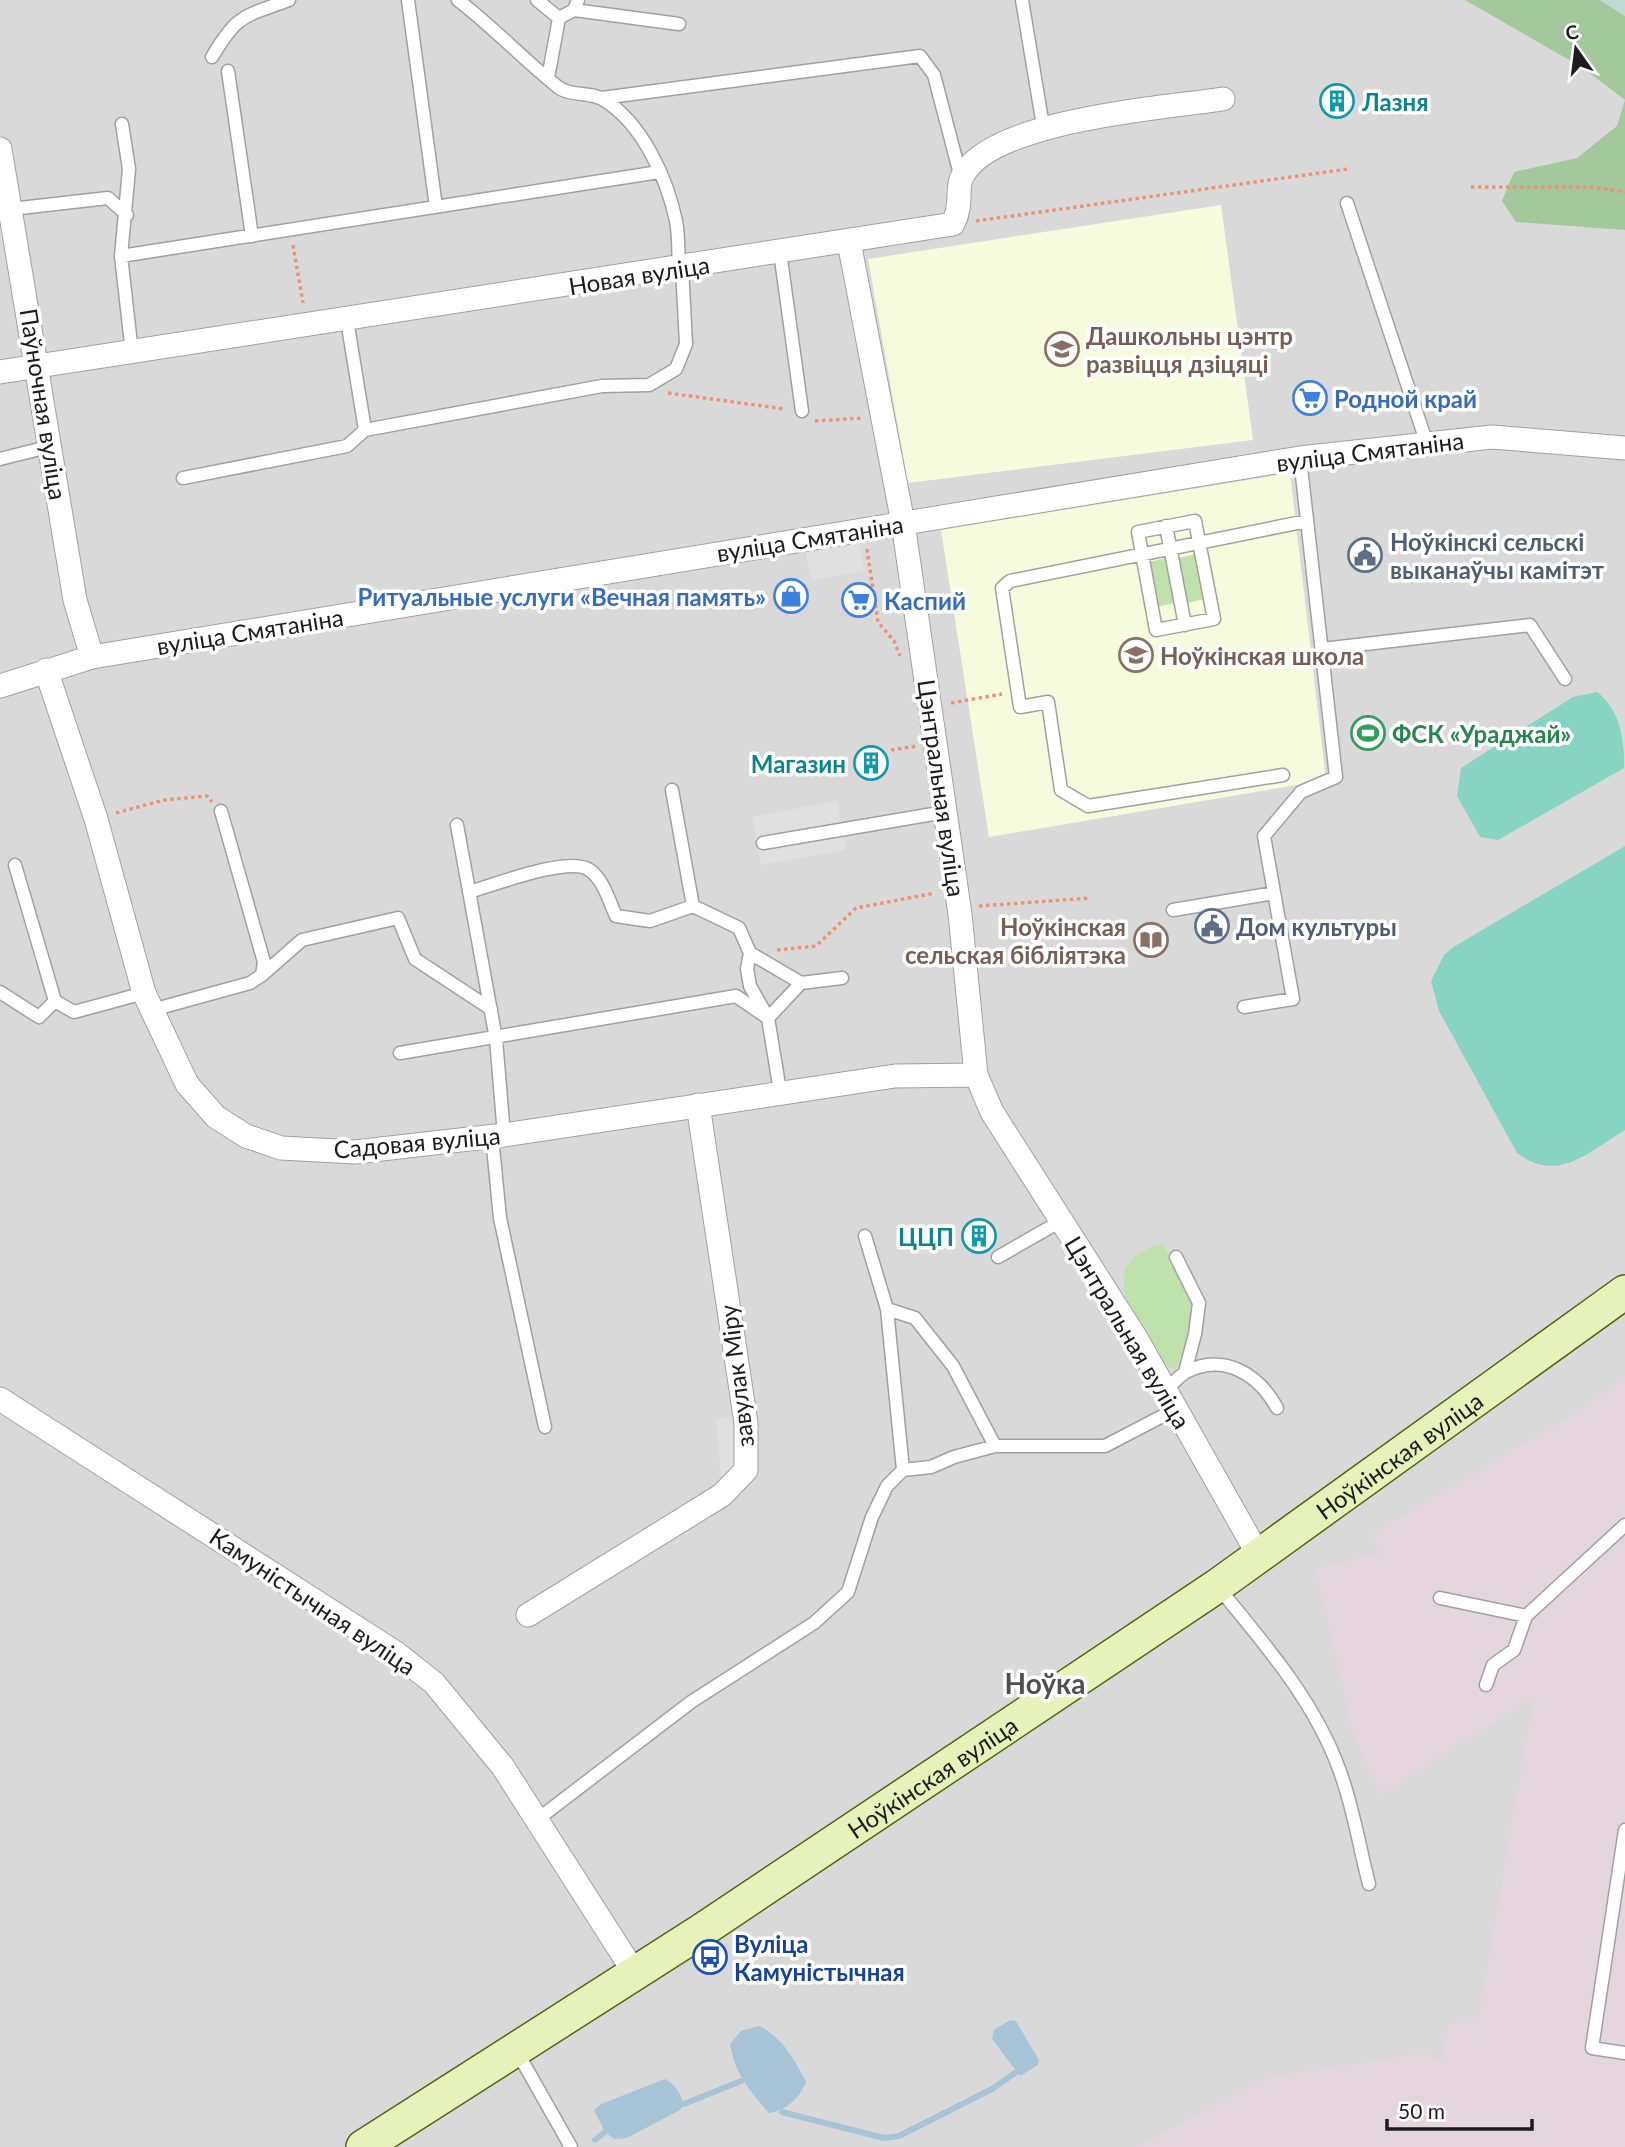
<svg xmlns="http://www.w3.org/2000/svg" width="1625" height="2147" viewBox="0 0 1625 2147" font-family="Lato,sans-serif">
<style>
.residential{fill:#dad9d9}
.industrial{fill:#e5d5df}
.education{fill:#f6fbdd}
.grass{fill:#bfe2ad}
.forest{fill:#a2c89c}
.wetland{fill:#c1d9d2}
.pitch{fill:#88d4c3}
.parking{fill:#e0e0e0}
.water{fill:#a7c4d6}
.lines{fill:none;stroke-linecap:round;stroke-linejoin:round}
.stream{stroke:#a7c4d6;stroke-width:6}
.service-casing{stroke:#a0a0a0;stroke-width:15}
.minor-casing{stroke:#a0a0a0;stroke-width:25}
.secondary-casing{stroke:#4f6710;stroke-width:36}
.path{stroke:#eb9475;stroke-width:3.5;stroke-dasharray:3.5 3.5;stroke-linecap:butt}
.service{stroke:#fff;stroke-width:12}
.minor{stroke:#fff;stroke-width:23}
.secondary{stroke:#e7f2bb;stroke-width:33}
.labels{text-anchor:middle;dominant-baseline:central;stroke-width:7;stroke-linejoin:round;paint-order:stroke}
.culture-label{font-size:24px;font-weight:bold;fill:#0d838f;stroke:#fff;text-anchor:end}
.street-label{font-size:24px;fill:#1c1c1c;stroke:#fff}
.education-label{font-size:24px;font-weight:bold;fill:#785e54;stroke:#fff;text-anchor:start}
.shop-label{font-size:24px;font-weight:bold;fill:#366cbe;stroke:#fff;text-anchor:start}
.service-label{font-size:24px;font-weight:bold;fill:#4e5e75;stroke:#fff;text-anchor:start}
.leisure-label{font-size:24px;font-weight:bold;fill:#27864d;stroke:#fff;text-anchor:start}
.transit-label{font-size:24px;font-weight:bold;fill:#164399;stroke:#fff;text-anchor:start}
.quarter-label{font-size:28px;font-weight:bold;fill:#4f4f4f;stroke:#fff}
</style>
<rect width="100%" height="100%" fill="#ecebe3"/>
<path class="residential" d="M0,0H1625V2147H0Z"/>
<path class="industrial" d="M1625,1377V2147H1136L1268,2077L1425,2053L1441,2062L1449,2025L1478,2020L1534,1696L1381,1795L1354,1736L1316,1569L1381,1553L1371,1535L1585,1407Z"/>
<path class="education" d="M1221,205L1253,440L908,483L868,259Z
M1290,473L1326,780L989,837L941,530Z"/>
<path class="grass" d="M1196,554L1204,599L1187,603L1179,558Z
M1166,558L1174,603L1158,607L1149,562Z
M1163,1244L1195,1305L1191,1332L1175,1370L1164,1365C1141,1325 1087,1262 1163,1244Z"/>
<path class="forest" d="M1465,0H1600L1625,16V230L1516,222L1502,201L1514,172L1577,158L1617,126L1625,100L1583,68Z"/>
<path class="wetland" d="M1600,0H1625V16Z"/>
<path class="pitch" d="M1597,692C1620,709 1625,741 1624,768L1498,840L1480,837L1457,796L1461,768L1573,697Z
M1625,846V1130C1588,1152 1558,1184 1517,1153L1439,1011L1431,981L1444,955L1455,946Z"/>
<path class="parking" d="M859,540L864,571L811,580L805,549Z
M837,801L846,850L761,865L752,817Z
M741,1415L736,1475L721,1477L716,1419Z"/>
<path class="water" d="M1010,2020L1016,2021L1039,2060L1038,2065L1020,2076L992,2039L994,2030Z
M759,2026C782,2036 795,2061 806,2082C800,2098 785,2111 769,2113C749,2090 735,2074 730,2044L741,2031Z
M665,2079C676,2085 680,2093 684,2104L680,2110L627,2138L614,2139L605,2132L594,2110L601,2104Z"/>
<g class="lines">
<path class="stream" d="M684,2104L741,2081
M782,2112L884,2138L899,2136L992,2089L1015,2073
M595,2140L605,2132"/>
<g class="service-casing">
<path id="service" d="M408,0L436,207
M458,0C493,27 523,59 558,87C570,97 591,91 604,100C642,123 667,178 676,221C679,236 678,253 679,268
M537,0L559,18
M1022,0L1043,126
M574,10L679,24
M212,57C238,13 244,17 289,0
M228,71L252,236
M548,78L559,18L574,10L578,0
M602,98L920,56L934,75L961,178
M122,124L129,169L121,256L132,353
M1347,203L1427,444
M11,209L108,198L127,215
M780,252L802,411
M121,256L659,172
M347,320L365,430
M0,459L52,446
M183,478L347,446L365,430L602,386L649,385L676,369L686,344L682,268
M1195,521L1214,619L1156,630L1138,532Z
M1166,526L1185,625
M1322,649L1530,625L1565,679
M1283,775L1088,806L1061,790L1048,702L1020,707L1002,588L1010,581L1307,521
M672,790L693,906L739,928L750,953L747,969L750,986L768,1018L780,1091
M457,825L496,1039L504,1135
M763,843L945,812
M15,865L55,1001L74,1012L144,993
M469,892C494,885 565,857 588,869C603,878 609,901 616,916L650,921L693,906
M1173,910L1274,893
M750,953L801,983
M262,975L302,940L398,918L415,959L491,1009
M0,992L39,1017L55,1001
M1244,1007L1293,999L1264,836L1301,792L1336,777L1300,458
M152,1010L250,983L262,975L264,962L221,811
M768,1018L801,983L842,978
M400,1053L736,996L768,1018
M492,1137L500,1218L545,1427
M865,1236L887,1309L915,1318L953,1366L995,1446
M998,1257L1061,1221
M1176,1257L1199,1303L1195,1334L1185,1372
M1165,1390C1172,1385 1179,1376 1186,1372C1224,1352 1259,1375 1277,1408
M903,1470L931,1467L954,1457L995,1446H1105L1176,1409
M1217,1586C1263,1642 1314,1700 1339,1769C1353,1805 1359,1846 1369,1884
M1440,1598L1526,1616L1625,1525
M1486,1685L1493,1665L1514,1650L1526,1616
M538,1819L691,1702L814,1623L848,1592L872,1517L887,1486L903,1470L887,1309
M1625,1830L1592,2048L1625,2053
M516,2050L571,2147"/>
</g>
<g class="minor-casing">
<path id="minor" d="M0,149L75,600L92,657
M849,242L903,523L960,914L976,1075L992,1112L1136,1338L1259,1556
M0,372L953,224C963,205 956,188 962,177C989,120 1164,108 1223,99
M46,670L96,819L144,993L187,1084L216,1117L246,1136L281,1148L355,1152L504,1135L895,1076L976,1075
M0,686L92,657L1300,458L1492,437L1625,448
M0,1399L396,1653L434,1683L503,1767L634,1972
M528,1615L722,1495L746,1470V1423L698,1105"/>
</g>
<g class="secondary-casing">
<g id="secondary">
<path id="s1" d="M363,2147L701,1931L1217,1586L1625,1292"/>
</g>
</g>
<path class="path" d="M1471,187H1593L1625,192
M976,221L1348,169
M293,245L303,303
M668,393L785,409
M815,421L863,418
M867,549L878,622L894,641L900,656
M951,703L1002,694
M891,750L917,746
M116,813L164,800L207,796L212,802
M979,906L1091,898
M777,950L816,946L856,908L935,893"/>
<use href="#service" class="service"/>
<use href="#minor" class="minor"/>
<use href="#secondary" class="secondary"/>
</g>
<defs>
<g id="building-ring" transform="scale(1.75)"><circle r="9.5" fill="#fff" stroke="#0f9aa8" stroke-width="1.5"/><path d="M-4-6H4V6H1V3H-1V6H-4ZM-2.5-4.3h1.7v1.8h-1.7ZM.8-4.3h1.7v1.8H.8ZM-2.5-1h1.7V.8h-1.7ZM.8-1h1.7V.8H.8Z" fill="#0f9aa8"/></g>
<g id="school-ring" transform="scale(1.75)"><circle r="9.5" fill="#fff" stroke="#8d6e63" stroke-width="1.5"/><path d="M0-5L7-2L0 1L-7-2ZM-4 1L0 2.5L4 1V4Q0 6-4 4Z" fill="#8d6e63"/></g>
<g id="supermarket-ring" transform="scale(1.75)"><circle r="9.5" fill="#fff" stroke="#3f7fe0" stroke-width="1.5"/><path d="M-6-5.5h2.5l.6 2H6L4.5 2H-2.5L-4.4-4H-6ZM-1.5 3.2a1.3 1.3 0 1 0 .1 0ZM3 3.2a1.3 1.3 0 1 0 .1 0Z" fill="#3f7fe0"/></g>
<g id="civic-ring" transform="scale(1.75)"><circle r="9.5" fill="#fff" stroke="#5c6f8a" stroke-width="1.5"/><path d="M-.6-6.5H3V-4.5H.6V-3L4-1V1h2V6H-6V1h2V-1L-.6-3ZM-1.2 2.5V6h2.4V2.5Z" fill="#5c6f8a"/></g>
<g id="shop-ring" transform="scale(1.75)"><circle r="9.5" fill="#fff" stroke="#3f7fe0" stroke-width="1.5"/><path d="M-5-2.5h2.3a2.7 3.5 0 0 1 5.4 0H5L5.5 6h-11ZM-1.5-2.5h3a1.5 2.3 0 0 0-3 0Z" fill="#3f7fe0"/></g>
<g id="stadium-ring" transform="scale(1.75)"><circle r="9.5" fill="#fff" stroke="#2e9e5b" stroke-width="1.5"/><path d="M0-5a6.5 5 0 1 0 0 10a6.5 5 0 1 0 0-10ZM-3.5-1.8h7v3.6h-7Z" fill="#2e9e5b"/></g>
<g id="library-ring" transform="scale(1.75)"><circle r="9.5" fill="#fff" stroke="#8d6e63" stroke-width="1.5"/><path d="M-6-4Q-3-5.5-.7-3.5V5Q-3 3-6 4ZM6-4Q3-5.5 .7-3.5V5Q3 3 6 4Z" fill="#8d6e63"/></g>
<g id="bus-ring" transform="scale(1.75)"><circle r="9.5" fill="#fff" stroke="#1a4fb4" stroke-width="1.5"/><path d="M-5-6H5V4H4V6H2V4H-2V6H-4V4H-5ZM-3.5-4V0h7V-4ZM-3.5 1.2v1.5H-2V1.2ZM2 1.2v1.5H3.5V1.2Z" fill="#1a4fb4"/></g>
</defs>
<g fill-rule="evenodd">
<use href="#building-ring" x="1337" y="101"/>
<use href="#school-ring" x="1062" y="349"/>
<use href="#supermarket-ring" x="1310" y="398"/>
<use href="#civic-ring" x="1365" y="555"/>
<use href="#shop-ring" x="791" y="596"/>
<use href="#supermarket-ring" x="859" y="600"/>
<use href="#school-ring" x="1136" y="655"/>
<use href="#stadium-ring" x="1368" y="733"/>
<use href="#building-ring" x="871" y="763"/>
<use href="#civic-ring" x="1212" y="926"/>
<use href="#library-ring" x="1151" y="940"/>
<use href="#building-ring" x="979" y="1236"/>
<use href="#bus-ring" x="710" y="1957"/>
</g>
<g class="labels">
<g class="culture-label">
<text x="1362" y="101" text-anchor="start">Лазня</text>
<text x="846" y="763">Магазин</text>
<text x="954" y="1236">ЦЦП</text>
</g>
<g class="street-label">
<text transform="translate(639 275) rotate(-9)">Новая вуліца</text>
<text transform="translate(44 404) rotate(81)">Паўночная вуліца</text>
<text transform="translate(1370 451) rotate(-7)">вуліца Смятаніна</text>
<text transform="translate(810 538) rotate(-9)">вуліца Смятаніна</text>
<text transform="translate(250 631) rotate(-9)">вуліца Смятаніна</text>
<text transform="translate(942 788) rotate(82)">Цэнтральная вуліца</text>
<text transform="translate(417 1142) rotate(-5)">Садовая вуліца</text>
<text transform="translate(1128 1332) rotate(59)">Цэнтральная вуліца</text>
<text transform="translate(736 1376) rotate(-97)">завулак Міру</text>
<text stroke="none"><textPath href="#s1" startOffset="1246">Ноўкінская вуліца</textPath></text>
<text transform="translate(313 1601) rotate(34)">Камуністычная вуліца</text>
<text stroke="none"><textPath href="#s1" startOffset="679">Ноўкінская вуліца</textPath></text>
</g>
<g class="education-label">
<text x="1086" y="335">Дашкольны цэнтр<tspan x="1086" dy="28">развіцця дзіцяці</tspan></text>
<text x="1160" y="655">Ноўкінская школа</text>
<text x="1126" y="926" text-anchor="end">Ноўкінская<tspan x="1126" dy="28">сельская бібліятэка</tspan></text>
</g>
<g class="shop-label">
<text x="1334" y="398">Родной край</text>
<text x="766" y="596" text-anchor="end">Ритуальные услуги «Вечная память»</text>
<text x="884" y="600">Каспий</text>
</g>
<g class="service-label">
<text x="1390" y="541">Ноўкінскі сельскі<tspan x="1390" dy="28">выканаўчы камітэт</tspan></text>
<text x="1236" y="926">Дом культуры</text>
</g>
<g class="leisure-label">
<text x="1392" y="733">ФСК «Ураджай»</text>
</g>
<g class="transit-label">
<text x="734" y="1943">Вуліца<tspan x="734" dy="28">Камуністычная</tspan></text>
</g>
<g class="quarter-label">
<text x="1045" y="1683">Ноўка</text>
</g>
</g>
<g transform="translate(1576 49) rotate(346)" stroke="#ffffff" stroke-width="5" paint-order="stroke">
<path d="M0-5L12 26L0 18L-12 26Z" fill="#1c1c1c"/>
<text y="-10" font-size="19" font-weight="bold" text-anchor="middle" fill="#1c1c1c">С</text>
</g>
<path d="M1387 2119v10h145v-10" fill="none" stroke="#1c1c1c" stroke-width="3.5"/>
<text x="1398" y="2119" font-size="21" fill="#1c1c1c" stroke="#ffffff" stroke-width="5" paint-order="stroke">50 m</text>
</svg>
